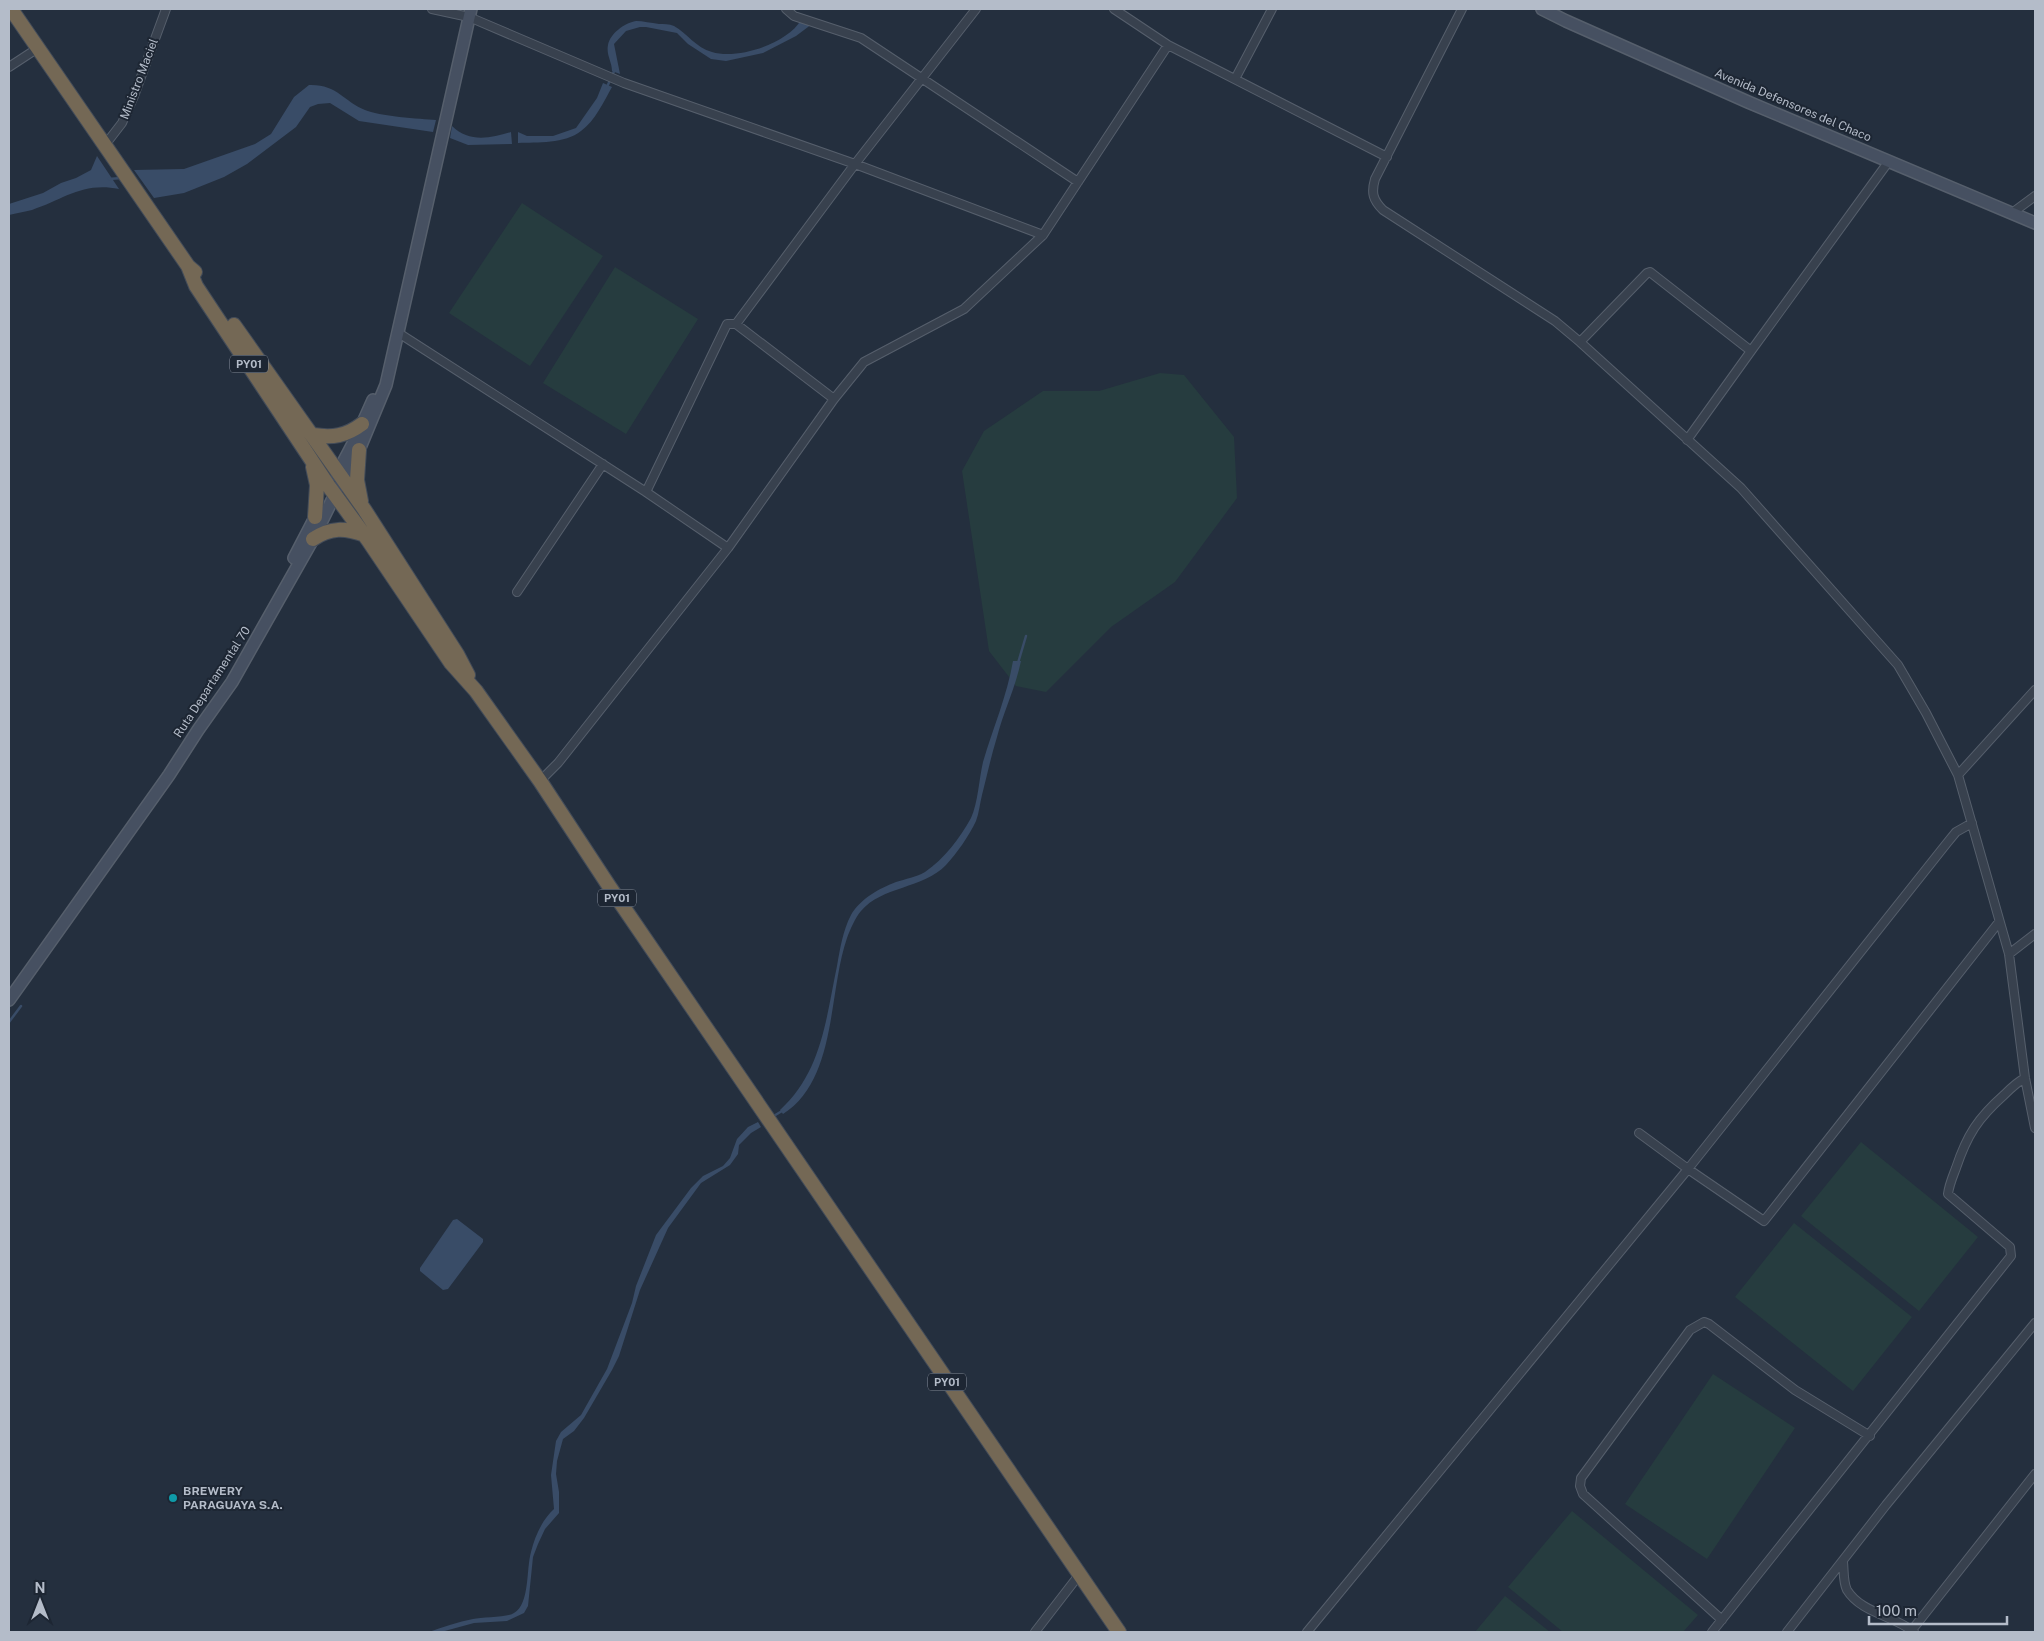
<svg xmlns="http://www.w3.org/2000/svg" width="2044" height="1641" viewBox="0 0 2044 1641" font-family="'Public Sans',sans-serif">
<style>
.green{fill:#263c3f}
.water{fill:#394c67}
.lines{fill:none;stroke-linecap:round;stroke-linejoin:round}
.stream{stroke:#394c67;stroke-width:2.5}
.street-casing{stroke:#565f6c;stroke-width:10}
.secondary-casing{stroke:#565f6c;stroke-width:14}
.highway-casing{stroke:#434c59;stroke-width:16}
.street{stroke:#38414e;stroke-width:8}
.secondary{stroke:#465061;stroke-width:11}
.highway{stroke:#746855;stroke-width:14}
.culture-dot{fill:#0f9aa8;stroke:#1d2633;stroke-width:2}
.labels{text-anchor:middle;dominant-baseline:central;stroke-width:4;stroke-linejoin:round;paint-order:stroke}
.shield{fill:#1d2633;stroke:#878f9c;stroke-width:1}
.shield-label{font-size:11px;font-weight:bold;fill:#b4bcc9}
.street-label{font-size:12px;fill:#b4bcc9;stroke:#1d2633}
.poi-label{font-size:12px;font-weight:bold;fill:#b4bcc9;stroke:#1d2633;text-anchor:start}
</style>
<rect width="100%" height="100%" fill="#242f3e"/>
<path class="green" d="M522,203L603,256L530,366L449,313Z
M615,267L698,319L626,434L543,383Z
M1160,373L1184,375L1234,437L1237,498L1175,582L1111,627L1046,692L1016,686L989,651L962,471L984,431L1043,391H1099Z
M1861,1142L1978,1237L1919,1311L1801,1216Z
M1794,1223L1912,1317L1853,1391L1735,1297Z
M1713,1374L1795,1428L1707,1559L1625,1504Z
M1572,1511L1698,1615L1683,1632H1563L1508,1587Z
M1505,1596L1550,1632H1475Z"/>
<path class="water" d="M801,20L812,24L796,36L763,53L726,61L711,59L688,44L677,33L646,27H640L626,31L614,44L620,74L612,71C612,62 606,55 608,45C610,34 624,23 636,21C643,21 651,23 659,24C664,24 669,24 674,26C687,33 696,48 712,52C737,60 787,44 801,20Z
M603,83L612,87C604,101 595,121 581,131C565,144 537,142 518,143V132L527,136H553L576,128L597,98Z
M309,85C337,84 343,101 365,110C378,116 420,119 436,120L433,132L359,121L330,103L318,104L310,107L296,127L247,164L224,177L184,193L154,198L134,170L184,169L255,144L271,134L294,97Z
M452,126C469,143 491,138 511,132L512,144L468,145L450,138Z
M97,156L119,189C82,182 65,199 32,210C25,212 16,213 9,215V204L43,193L61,183L76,178L91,170Z
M1013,661H1021C1015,689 1004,710 997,737C991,756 987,776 982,795C980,803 979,813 976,821C969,836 957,853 946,865C923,889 882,886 861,911C855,918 850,930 847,938C828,993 837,1080 783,1114L780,1110C822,1072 826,1018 837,966C840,949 843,930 851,915C860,899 880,888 896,882C905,879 917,877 925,872C944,859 960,838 971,818C978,803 979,779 983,762C993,728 1007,696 1013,661Z
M758,1122L761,1127L751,1133L739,1145L738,1154L730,1165L701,1183L668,1228L640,1290L619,1356L612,1370L584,1418L574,1431L563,1439L557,1461L556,1474L559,1492V1513L545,1529L538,1544L533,1557L528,1606L524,1613L507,1621L474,1623L441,1632H429C443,1627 458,1622 473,1619C482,1617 509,1617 514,1613C530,1604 526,1569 531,1552C535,1536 542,1520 554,1509L551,1475L556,1441L561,1432L581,1415L607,1369L632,1303L636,1286L656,1235L691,1188L703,1176L723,1166L730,1158L737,1139L748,1127Z
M457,1219L483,1239V1242L448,1289L443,1290L420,1271V1268L453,1220Z"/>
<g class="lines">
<path class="stream" d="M607,87L615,69
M109,179L121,178
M1018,663L1026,636
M9,1022L21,1006
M772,1117L782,1111"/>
<g class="street-casing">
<path id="street" d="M432,9L469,17L624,83L855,164L1043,235
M786,9L794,16L861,38L1078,182
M1114,9L1168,45L1387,157
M1462,9L1375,179C1371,193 1373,200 1383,210L1555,321L1580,342L1741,488L1898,665L1926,713L1958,775L2009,954L2025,1078L2035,1128
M9,67L38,48
M1235,79L1272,9
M105,145L122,123L134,96L166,9
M2012,213L2035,196
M736,324L855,164L976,9
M397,332L646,492L728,548
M1580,342L1647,273L1650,272L1751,351L1889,161
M1687,440L1751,351
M646,492L727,324H736L834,399
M517,592L603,464
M1958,775L2035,690
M540,781L558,763L728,548L834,399L864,362L964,309L1043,235L1168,45
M2009,954L2035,934
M1639,1133L1688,1169L1947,843L1956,832L1972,823
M1843,1562C1844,1571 1843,1582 1847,1590C1861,1613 1895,1616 1914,1632
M1722,1620L1583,1494L1580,1486L1581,1478L1690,1330L1704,1322L1709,1324L1795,1390L1870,1436
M1912,1630L2035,1474
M1035,1632L1079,1575
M1307,1632L1688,1169L1764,1221L1999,922
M1712,1632L2011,1256L2010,1247L1948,1194C1949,1185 1953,1176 1956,1168C1967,1135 1978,1118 2004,1095C2011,1088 2017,1082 2025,1078
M1787,1632L1886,1505L2035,1323"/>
</g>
<g class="secondary-casing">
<path id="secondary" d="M1542,9L1566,21L1748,102L2035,223
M336,476L356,438L373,400
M294,558L319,510
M9,1000L169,775L198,730L232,682L313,539L343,478L359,450L386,385L471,9"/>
</g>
<g class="highway-casing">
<path id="highway" d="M11,9L188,266L195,272
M188,266L196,286L330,488L368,540L451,663L476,691L540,781L609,886L1119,1632
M234,325L364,509L457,654L468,675
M313,435C333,438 346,436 362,424
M359,450L357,480L361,501
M313,467L317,485L315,517
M313,539C331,527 345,528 365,535"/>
</g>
<use href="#street" class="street"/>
<use href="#secondary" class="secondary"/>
<use href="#highway" class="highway"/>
</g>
<circle class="culture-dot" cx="173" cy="1498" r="5"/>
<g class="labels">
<g class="shield">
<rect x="230" y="355.5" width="38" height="17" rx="4"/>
<rect x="598" y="889.5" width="38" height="17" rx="4"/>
<rect x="928" y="1373.5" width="38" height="17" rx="4"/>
</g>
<g class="shield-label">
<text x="249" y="364">PY01</text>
<text x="617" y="898">PY01</text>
<text x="947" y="1382">PY01</text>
</g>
<g class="street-label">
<text transform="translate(139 79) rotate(-69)">Ministro Maciel</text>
<text transform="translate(1793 105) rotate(23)">Avenida Defensores del Chaco</text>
<text transform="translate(212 682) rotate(-57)">Ruta Departamental 70</text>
</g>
<g class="poi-label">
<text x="183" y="1491">BREWERY<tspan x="183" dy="14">PARAGUAYA S.A.</tspan></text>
</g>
</g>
<rect width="2044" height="1641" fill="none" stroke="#b4bcc9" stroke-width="20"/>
<g transform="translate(40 1601)" stroke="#1d2633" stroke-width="4" paint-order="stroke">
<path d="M0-4L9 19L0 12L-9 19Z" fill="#b4bcc9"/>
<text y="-8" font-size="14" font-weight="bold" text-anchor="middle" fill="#b4bcc9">N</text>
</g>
<path d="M1869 1616v8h138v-8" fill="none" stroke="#b4bcc9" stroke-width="2.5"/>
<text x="1876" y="1616" font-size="15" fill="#b4bcc9" stroke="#1d2633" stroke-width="4" paint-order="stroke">100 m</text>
</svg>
